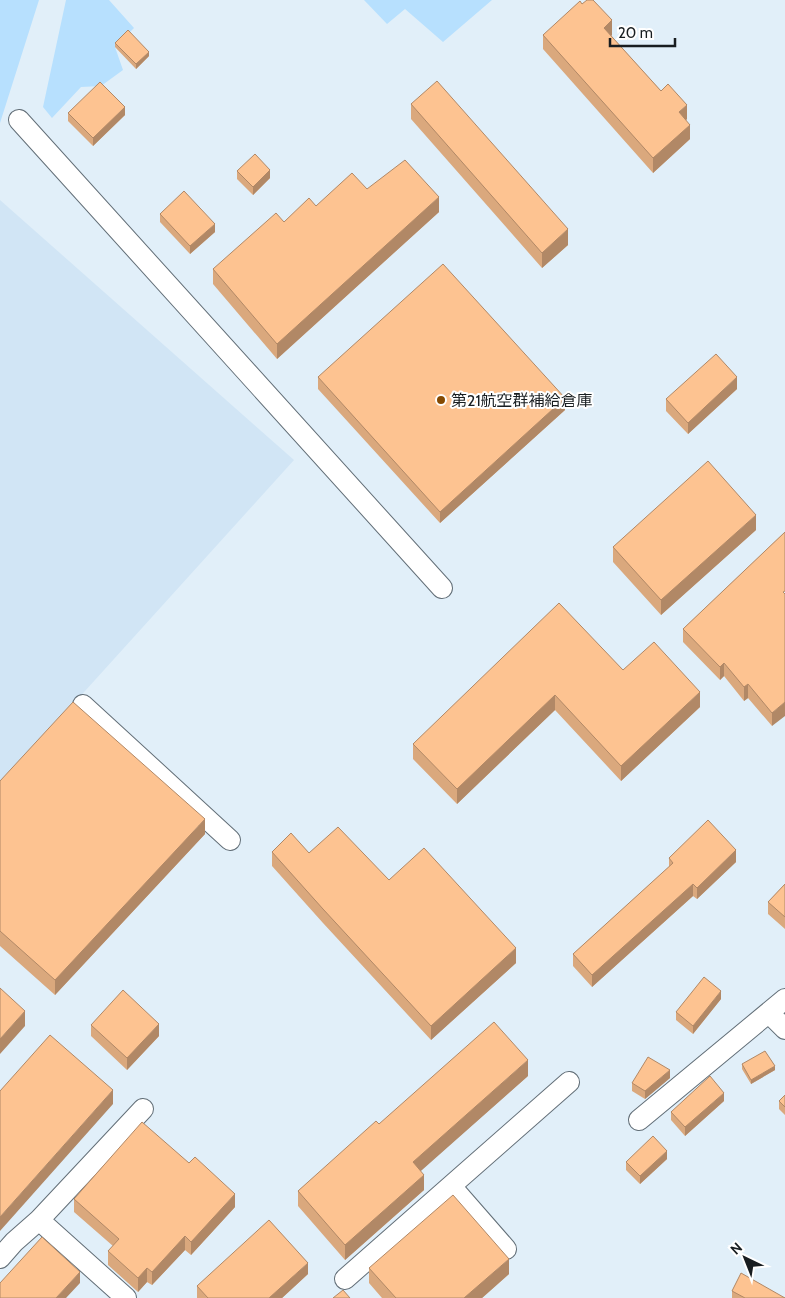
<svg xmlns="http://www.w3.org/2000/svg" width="785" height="1298" viewBox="0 0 785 1298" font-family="Cabin,'Noto Sans JP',sans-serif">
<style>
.built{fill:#d1e5f5}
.green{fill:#b7e0fe}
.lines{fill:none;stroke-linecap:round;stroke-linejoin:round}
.minor-casing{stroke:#626e77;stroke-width:22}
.minor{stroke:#fff;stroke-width:20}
.wall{fill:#daa87d}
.shaded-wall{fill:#b18866}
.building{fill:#fdc391;stroke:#b18866}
.poi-dot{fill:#854a02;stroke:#fff;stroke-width:2}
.labels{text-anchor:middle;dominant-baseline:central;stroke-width:4;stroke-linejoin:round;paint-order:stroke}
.poi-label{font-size:16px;fill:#181d20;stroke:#fff;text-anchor:start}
</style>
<rect width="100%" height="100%" fill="#e1eff9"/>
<path class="built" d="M0,200L294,460L0,785Z"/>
<path class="green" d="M0,0H39L0,123Z
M66,0H109L134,28L115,47L123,70L101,86L81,87L52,118L43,107Z
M364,0H492L443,42L405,9L387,24Z"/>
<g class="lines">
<g class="minor-casing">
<path id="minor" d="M19,120L442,588
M83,705L230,840
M769,1013L785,1029
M639,1120L785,999
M451,1186L506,1249
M39,1220L126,1298
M0,1258L14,1242L39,1220L143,1109
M345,1279L569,1082"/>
</g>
<use href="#minor" class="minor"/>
</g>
<path class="wall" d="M543,35H612L611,36L661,91L687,119L686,120L690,139L653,173L543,49Z
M115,43L149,56L136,69L115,47Z
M411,104L568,245L542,268L411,119Z
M68,113L125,115L93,146L68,121Z
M237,171L270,178L253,195L237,179Z
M367,189L439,212L277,359L213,284V269L284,222L316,206Z
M160,214L215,232L190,254L160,222Z
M318,377L565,410L440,523L318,389Z
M737,389L688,434L666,411V399Z
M756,530L661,615L613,562V547Z
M785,532L772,726L748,698L744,701L724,676L720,680L683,642V629Z
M623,670L700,707L621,781L555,710L457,804L413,759V744Z
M0,781L205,834L55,995L0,946Z
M272,852L309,853L389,880L516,963L431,1040L323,923L272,866Z
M669,858L736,862L697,899L693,896L592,987L573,966V954L669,867Z
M785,884V929L768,914V902Z
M721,999L693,1034L676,1020V1012Z
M91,1025L159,1036L127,1070L91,1036Z
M742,1064L775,1070L751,1084L742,1069Z
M528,1076L420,1171L424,1190L345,1260L298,1206V1191L379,1124Z
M670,1078L645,1099L632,1091V1083Z
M785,1095V1115L779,1109V1101Z
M724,1101L685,1136L671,1120V1112Z
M667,1159L640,1184L626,1170V1162Z
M74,1199L235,1207L191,1255L185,1250L152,1285L147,1282L138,1292L108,1265V1251L113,1246L74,1212Z
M369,1268L509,1274L482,1298H382L369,1283Z
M308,1274L282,1298H197V1286Z
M732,1291L785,1298H732Z"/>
<path class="shaded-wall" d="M612,20V35L604,42V28Z
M149,52V56L136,69V64Z
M687,105V119L679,127V112Z
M125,107V115L93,146V138Z
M690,125V139L653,173V158Z
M270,170V178L253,195V187Z
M439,197V212L277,359V344Z
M215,224V232L190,254V246Z
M568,229V245L542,268V253Z
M737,377V389L688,434V423Z
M565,398V410L440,523V512Z
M756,515V530L661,615V600Z
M724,663V676L720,680V667Z
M748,684V698L744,701V687Z
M700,692V707L621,781V766Z
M555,695V710L457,804V789Z
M785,702V716L772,726V713Z
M205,819V834L55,995V980Z
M736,850V862L697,899V888Z
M693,884V896L592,987V975Z
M516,948V963L431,1040V1026Z
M721,991V999L693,1034V1026Z
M25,1011V1026L0,1054V1039Z
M159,1024V1036L127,1070V1058Z
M528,1060V1076L413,1178V1162Z
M775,1066V1070L751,1084V1080Z
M670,1070V1078L645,1099V1091Z
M113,1090V1104L0,1231V1217Z
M724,1093V1101L685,1136V1127Z
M667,1151V1159L640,1184V1176Z
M424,1175V1190L345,1260V1245Z
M235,1194V1207L191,1255V1242Z
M185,1236V1250L152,1285V1272Z
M509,1259V1274L482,1298H464Z
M308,1263V1274L282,1298H269Z
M147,1268V1282L138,1292V1278Z
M80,1272V1283L66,1298H56Z"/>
<path class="building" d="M587,0H593L612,20L604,28L661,91L668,84L687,105L679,112L690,125L653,158L543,35L580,1L582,4Z
M128,30L149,52L136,64L115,43Z
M437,81L568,229L542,253L411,104Z
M100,82L125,107L93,138L68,113Z
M255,154L270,170L253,187L237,171Z
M405,160L439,197L277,344L213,269L276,213L284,222L309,198L316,206L352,173L367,189Z
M184,191L215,224L190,246L160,214Z
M443,264L565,398L440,512L318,377Z
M716,354L737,377L688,423L666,399Z
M708,461L756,515L661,600L613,547Z
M785,532V591L783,592L785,594V702L772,713L748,684L744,687L724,663L720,667L683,629Z
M559,603L623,670L654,642L700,692L621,766L555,695L457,789L413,744Z
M73,702L205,819L55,980L0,931V781Z
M708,820L736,850L697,888L693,884L592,975L573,954L673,863L669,858Z
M338,827L389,880L424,848L516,948L431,1026L323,909L272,852L291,833L309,853Z
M785,884V917L768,902Z
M704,977L721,991L693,1026L676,1012Z
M0,988L25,1011L0,1039Z
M123,990L159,1024L127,1058L91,1025Z
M494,1022L528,1060L413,1162L424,1175L345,1245L298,1191L376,1121L379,1124Z
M50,1035L113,1090L0,1217V1091Z
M765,1051L775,1066L751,1080L742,1064Z
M648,1057L670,1070L645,1091L632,1083Z
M710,1076L724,1093L685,1127L671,1112Z
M785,1095V1107L779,1101Z
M142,1122L189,1163L195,1157L235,1194L191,1242L185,1236L152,1272L147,1268L138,1278L108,1251L119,1239L74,1199Z
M653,1136L667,1151L640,1176L626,1162Z
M453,1195L509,1259L464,1298H396L369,1268Z
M269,1220L308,1263L269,1298H208L197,1286Z
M42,1237L80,1272L56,1298H0V1283Z
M741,1273L785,1298H745L732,1291Z
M343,1290L350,1298H333Z"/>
<circle class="poi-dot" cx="441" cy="400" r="5"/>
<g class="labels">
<g class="poi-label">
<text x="451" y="400">第21航空群補給倉庫</text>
</g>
</g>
<g transform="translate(745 1258) rotate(317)" stroke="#ffffff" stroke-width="4" paint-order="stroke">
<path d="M0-4L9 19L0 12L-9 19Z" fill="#181d20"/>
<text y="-8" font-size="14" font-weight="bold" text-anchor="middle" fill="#181d20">N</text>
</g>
<path d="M610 38v8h65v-8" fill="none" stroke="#181d20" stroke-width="2.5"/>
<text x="618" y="38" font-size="15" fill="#181d20" stroke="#ffffff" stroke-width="4" paint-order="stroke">20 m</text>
</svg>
